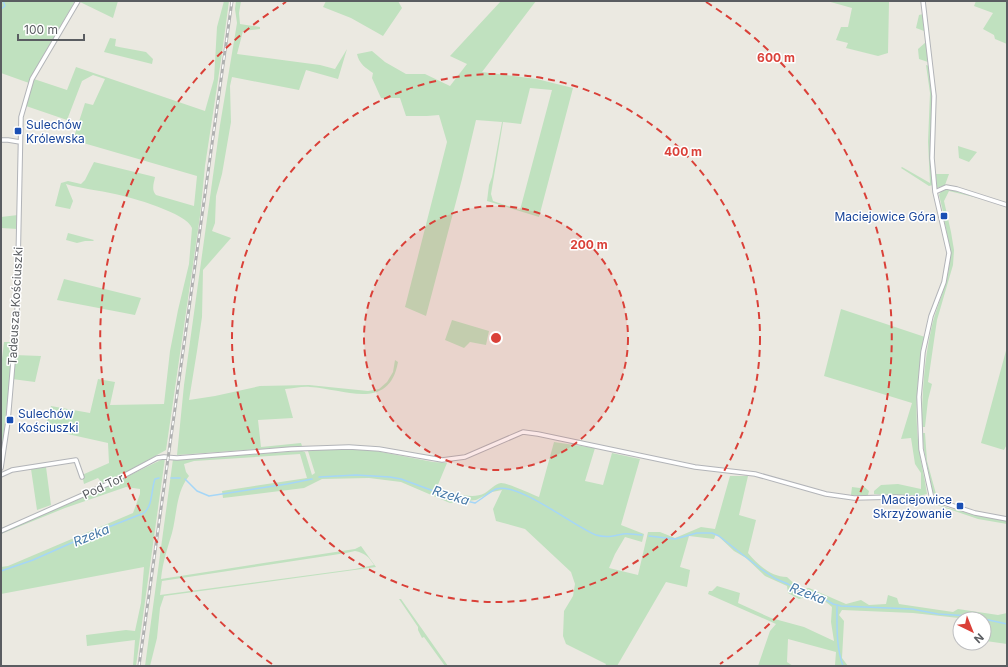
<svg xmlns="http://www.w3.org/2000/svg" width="1008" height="667" viewBox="0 0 1008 667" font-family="Inter,sans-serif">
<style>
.green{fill:#c0e1bf;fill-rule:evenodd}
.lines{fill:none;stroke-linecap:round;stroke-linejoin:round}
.stream{stroke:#a5d6f7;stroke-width:1.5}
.minor-casing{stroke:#b2b4b8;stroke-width:5.5}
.minor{stroke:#fff;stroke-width:3.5}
.rail-casing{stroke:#b0b1b1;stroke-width:3}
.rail{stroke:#fff;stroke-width:1.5;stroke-dasharray:4.5;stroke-linecap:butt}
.ring{fill:none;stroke:#da4038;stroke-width:2;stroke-dasharray:7 5}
.transit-dot{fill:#1a4fb4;stroke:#fff;stroke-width:1.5}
.labels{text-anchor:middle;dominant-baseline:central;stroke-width:3;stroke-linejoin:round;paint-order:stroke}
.transit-label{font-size:12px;fill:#164399;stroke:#fff;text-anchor:start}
.street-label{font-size:12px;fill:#5a5d61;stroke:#fff}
.water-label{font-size:13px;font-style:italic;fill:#4578a7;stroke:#fff}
.centre{fill:#da4038;stroke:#fff;stroke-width:2}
.ring-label{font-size:12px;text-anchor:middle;font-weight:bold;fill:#da4038;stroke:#fff;stroke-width:3;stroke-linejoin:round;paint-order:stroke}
</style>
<rect width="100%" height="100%" fill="#ebe9e1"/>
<path class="green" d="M1,1H75L39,63L29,83L1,73Z
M80,1H118L113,18L80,2Z
M224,1H229L221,60L205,166L200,216L166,450L123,474L102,483L98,478L84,484L82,475L109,463L108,443L45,429L51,406L90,413L98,379L115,382L110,405L164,404L170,351L178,310L189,264L192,228C187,213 130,197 115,194C99,190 82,189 66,184L73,201L70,209L55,206L61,183L68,181L81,184L85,180L94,162L155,177C154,183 151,190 156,195L194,206L197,176L73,140L85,103L93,105L105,79L93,75L82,81L67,120L26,106V100L34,79L67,90L76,67L205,111L214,79L217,27Z
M236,1H241L239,13L240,24L260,27V29L243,31L237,54L320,65L335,69L347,49L338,79L306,70L299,90L232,77L230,86L231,122L222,174L216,196L215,223L212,231L231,238L203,270L202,317L197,351L189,400L215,396L260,386L309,385L368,391L379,389L387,382L393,372L395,360L398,362C389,412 345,389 310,387C302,386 293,389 285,389L293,418L258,420L261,447L301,443L302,446L177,455L184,385L220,125L237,23L235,9Z
M326,1H398L402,8L383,36L351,18L323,7Z
M501,1H536L482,72L537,79L573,88L539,217L487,201L489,185L492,177L502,122L476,120L462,179L426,316L405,307L447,142L439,115L427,116H406L400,98H381L372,78L373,73C366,68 359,64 357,54L372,51L385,62L406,74H425L450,86L467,64L450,56ZM530,88L552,90L520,210L493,201L491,194L503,122L521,124Z
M827,1H893L889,2L888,53L878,56L846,48L848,43L836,40L841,27H848L852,8Z
M976,1H1007V44L995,39L994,35L983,29L993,13L974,6Z
M923,14L924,31L916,28L919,15Z
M110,38L116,39L115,46L119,47L146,52L153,59L152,64L104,52Z
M926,42L928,62L919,59L918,49Z
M926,65L929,66L933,96V185L929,186L901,168L902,167L930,183L928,142L930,93Z
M958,146L977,152L969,162L959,158Z
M936,174H949L945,185L937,188Z
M948,189L982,199L949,191L944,201L951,232L954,250L953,265L937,320L928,382L932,384L928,400L925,427H922C922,394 924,362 931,330C935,309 946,289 949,268C951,252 948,236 944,220H945L939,195L941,191Z
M18,215V229L1,228V217Z
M68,233L94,240L93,241H85L77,243L66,240Z
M64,279L141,298L135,315L57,300Z
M841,309L925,337C917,373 914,412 919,448C921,464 925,479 927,494L915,497L874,494V491L881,485L898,484L921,489V473L915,464L911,438L901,439L912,403L824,376Z
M452,320L489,331L486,345L470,342L464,348L445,340Z
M4,342H14L1,457V367Z
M1007,347V444L1004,450L981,443Z
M14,355L41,356L35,382L12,379Z
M922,433H925L927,461L936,494L933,493L924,450Z
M554,442L595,448L585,481L603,485L612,453L640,459L621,525L644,534L642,542L625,537L615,554L609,568L638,575L648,532H660L675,538L701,527L715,529L730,476H748L739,515L756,520L748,553C758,565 771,577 787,577L800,589L809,588L846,604L861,600L869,605L886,604L888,595L897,598L899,604L953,612L958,609L998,615L1007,613V644L986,641V632L984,631V619H968L913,613L842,610L839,615L844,621L842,658L848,666L835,665L836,652L788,639L787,662L793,666H758L770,631L776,624L708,594L709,591H712L717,586L740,593L738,603L771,618L804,627L834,641L831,622L832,607C820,596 814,594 799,599L788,593L787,586L765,576L746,558L734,551L716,534L714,539L689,536L680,567L690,570L687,587L666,582L617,666H605L606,664L566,644L563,636L564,611L573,596L575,584L571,572L525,529L496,521L493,509L502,490L492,492L476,500L450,503L401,482L369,478L322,479L304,488L223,498L222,491L307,478L300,454L194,461L184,464L186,472L189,476C176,492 177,514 172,533C167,550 163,561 161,579L355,549L361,546L376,567L164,596L160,608L157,638L150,666H145L173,459H185L302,451L305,452L312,475L315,473L308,451L310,450H371L433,462L447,463L437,487C451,491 470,501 485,493C490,490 495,484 501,483C508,483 531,494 539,497ZM355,551C365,553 369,557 374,565L355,569L160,595L162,581L346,553Z
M165,458L136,666H133L135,640L87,646L86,635L126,630L135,631L141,603L144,567L1,594V567L8,566L133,513L140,494V489L126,487L65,508L1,534V532L87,496Z
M46,467L51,505L37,510L31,469Z
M862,485L869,491L868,495H851L852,487L860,488Z
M931,503L956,510L1007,521V524L978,519Z
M399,599H401L448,666H445L424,637L422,638L418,630V627Z"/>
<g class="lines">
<path class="stream" d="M1,9L5,6L3,1
M319,477L356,475L390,477L401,479L450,497L475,503C482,499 489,492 496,489C519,482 573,526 596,535C606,538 614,536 623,534C630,533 635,535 642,535
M171,478H180
M185,479L197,491L209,496L287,484L312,479
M649,536L675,539L697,533H712L719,536L761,569L776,579L788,584L800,592L814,593L833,604L841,606L912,609L938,614L970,616L983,619
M1,571L33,560L96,532L144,513C153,505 151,490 155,479L159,478
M837,605C837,625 836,647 843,666
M984,619L1007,624"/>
<g class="minor-casing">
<path id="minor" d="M923,1L934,96L932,158L935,192L949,253L944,282L931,316L923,352L919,397L921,449L932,499
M1,140H8L20,142
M935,192L946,187L957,189L1007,205
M1,468L8,421L17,314L21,117L32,79L78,1
M1,475L12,470L76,460L82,477
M1,531L110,483L157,458L164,457L177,458L291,449L349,447L379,449L442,460L465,457L523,432L538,434L695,467L755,474L826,494L854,498L896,497L932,499L975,513L1007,519"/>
</g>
<use href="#minor" class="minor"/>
<g class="rail-casing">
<path id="rail" d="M139,666L232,1"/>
</g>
<use href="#rail" class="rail"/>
</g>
<circle cx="496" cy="338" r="132" fill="#da4038" fill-opacity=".12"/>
<g class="ring">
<circle cx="496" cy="338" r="132"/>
<circle cx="496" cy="338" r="264"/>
<path d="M272 664A396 396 0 0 1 286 2M706 2A396 396 0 0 1 720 664"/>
</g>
<g class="transit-dot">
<rect x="14" y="127" width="8" height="8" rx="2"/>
<rect x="940" y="212" width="8" height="8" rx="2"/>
<rect x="6" y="416" width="8" height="8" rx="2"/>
<rect x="956" y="502" width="8" height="8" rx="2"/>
</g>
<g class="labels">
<g class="transit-label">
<text x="26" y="124">Sulechów<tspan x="26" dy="14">Królewska</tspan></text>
<text x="936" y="216" text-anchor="end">Maciejowice Góra</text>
<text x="18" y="413">Sulechów<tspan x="18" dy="14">Kościuszki</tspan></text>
<text x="952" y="499" text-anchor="end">Maciejowice<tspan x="952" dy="14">Skrzyżowanie</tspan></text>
</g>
<g class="street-label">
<text transform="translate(15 306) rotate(-87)">Tadeusza Kościuszki</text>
<text transform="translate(103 486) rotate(-25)">Pod Tor</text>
</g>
<g class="water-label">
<text transform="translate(451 495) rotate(17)">Rzeka</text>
<text transform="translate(91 535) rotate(-22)">Rzeka</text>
<text transform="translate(808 593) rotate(21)">Rzeka</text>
</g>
</g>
<circle cx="496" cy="338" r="6" class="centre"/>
<g class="ring-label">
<text x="776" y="62">600 m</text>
<text x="683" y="156">400 m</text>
<text x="589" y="249">200 m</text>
</g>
<rect width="1008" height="667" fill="none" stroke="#5a5d61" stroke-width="4"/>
<g transform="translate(972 631) rotate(137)"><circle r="19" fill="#ffffff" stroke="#bdbec0"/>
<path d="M0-3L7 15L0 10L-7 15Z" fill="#da4038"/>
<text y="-6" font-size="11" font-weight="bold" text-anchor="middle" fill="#5a5d61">N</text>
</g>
<path d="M18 34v6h66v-6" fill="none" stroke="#5a5d61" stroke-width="2"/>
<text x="24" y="34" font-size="12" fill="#5a5d61" stroke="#ffffff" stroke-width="3" paint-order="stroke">100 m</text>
</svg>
